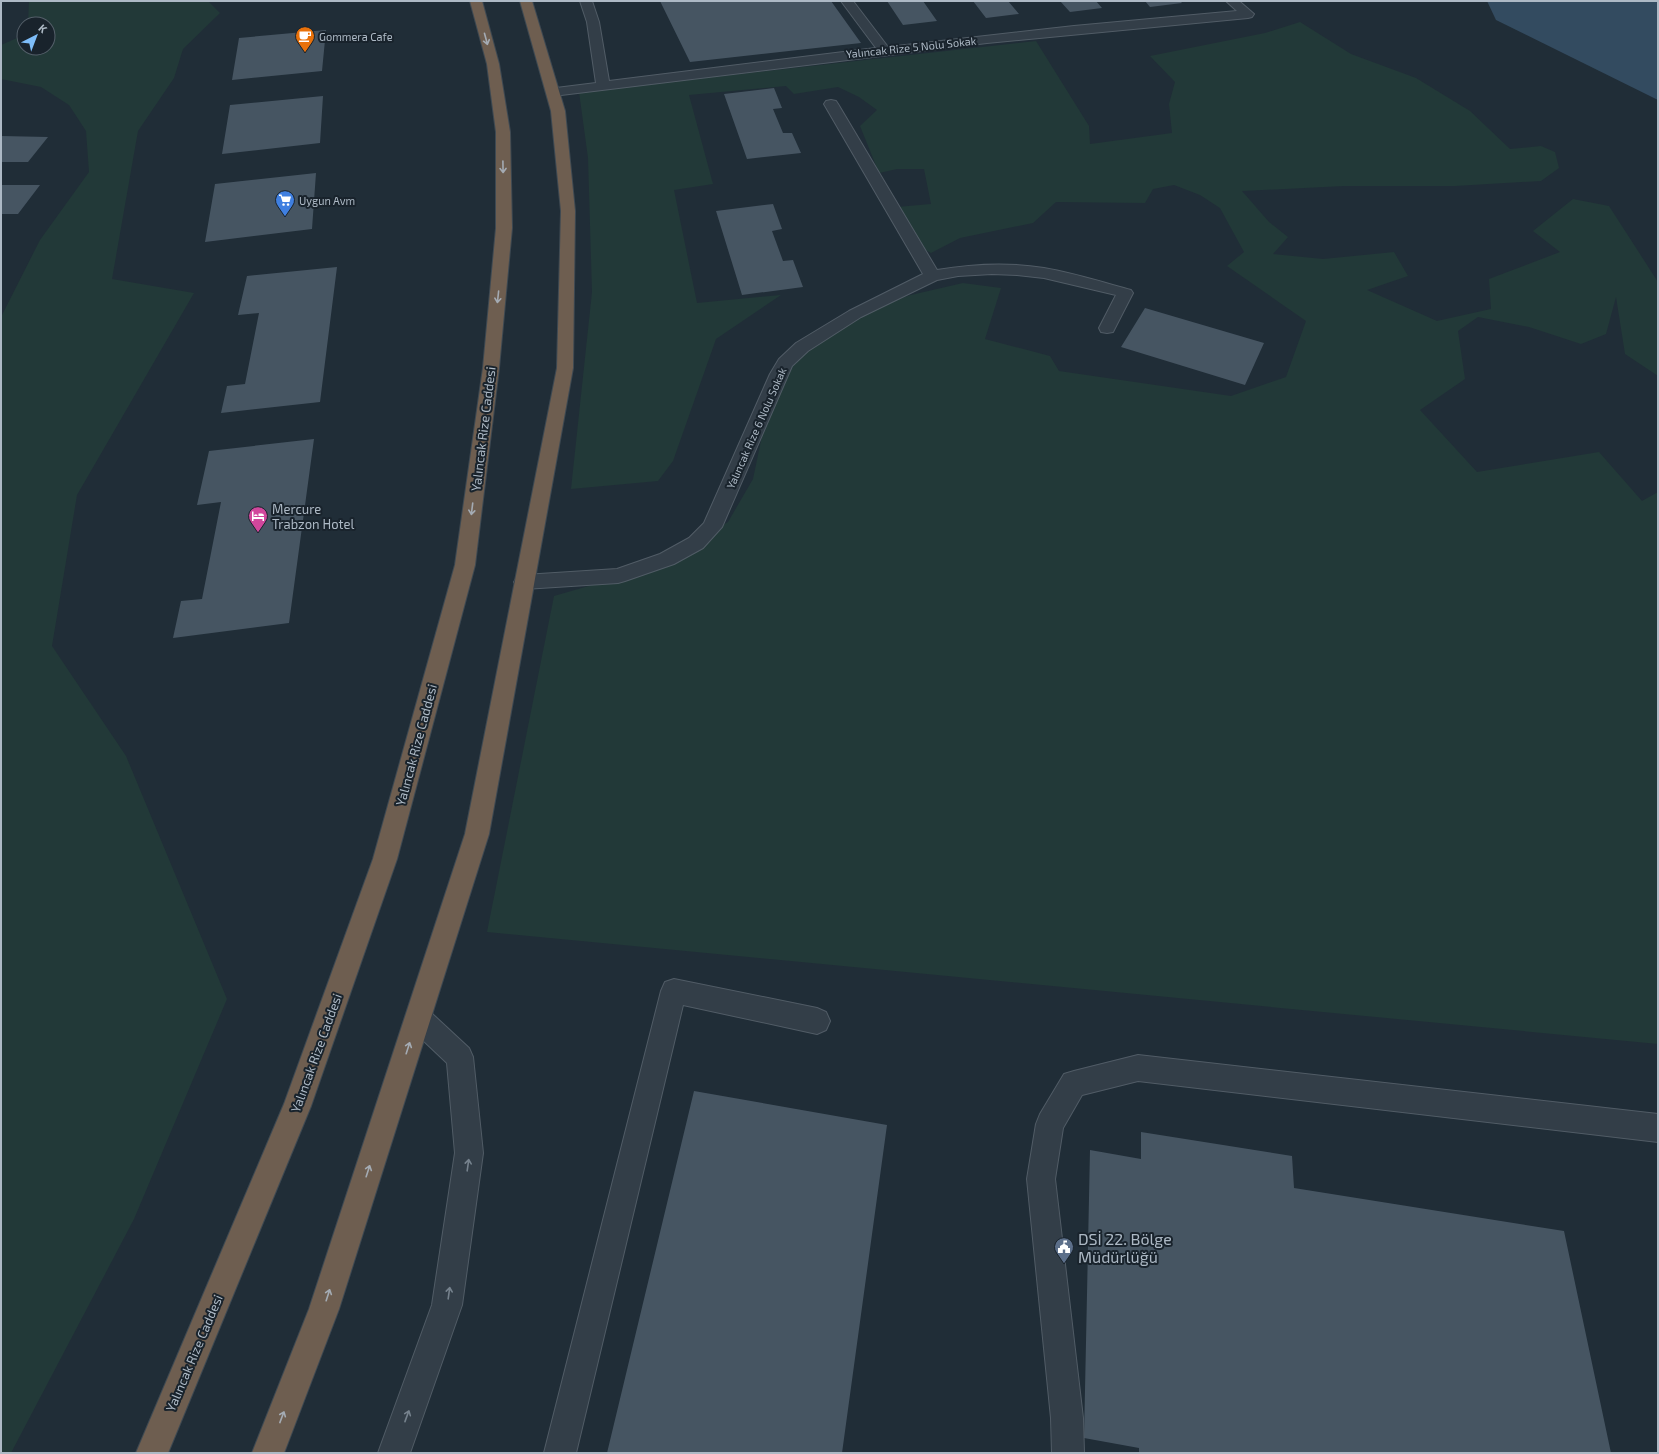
<svg xmlns="http://www.w3.org/2000/svg" width="1659" height="1454" viewBox="0 0 1659 1454" font-family="'Exo 2',sans-serif">
<style>
.green{fill:#223938}
.water{fill:#334b60}
.building{fill:#465562}
.lines{fill:none;stroke-linecap:round;stroke-linejoin:round}
.minor-casing{stroke:#515c66;stroke-width:2}
.highway-casing{stroke:#3e4952;stroke-width:2}
.minor{fill:#333e48;fill-rule:evenodd}
.highway{fill:#6e5e50;fill-rule:evenodd}
.oneway{stroke:#a4abb3}
.oneway2{stroke:#76828d}
.labels{text-anchor:middle;dominant-baseline:central;stroke-width:4;stroke-linejoin:round;paint-order:stroke}
.far-poi-label{font-size:11px;fill:#adb9c5;stroke:#19232c;text-anchor:start}
.far-street-label{font-size:11px;fill:#adb9c5;stroke:#19232c}
.street-label{font-size:13px;fill:#adb9c5;stroke:#19232c}
.poi-label{font-size:13px;fill:#adb9c5;stroke:#19232c;text-anchor:start}
.near-poi-label{font-size:16px;fill:#adb9c5;stroke:#19232c;text-anchor:start}
</style>
<rect width="100%" height="100%" fill="#202d37"/>
<path class="green" d="M29,1H208L220,13L183,49L174,78L138,131L112,279L194,293L77,495L52,646L126,756L227,999L134,1219L11,1453H1V317L40,240L89,172L86,131L69,105L41,87L1,79V45L24,35V48H48V24H28Z
M1300,22L1351,54L1416,78L1470,111L1510,149L1541,146L1555,152L1559,168L1541,181L1455,186H1344L1242,191L1269,222L1288,237L1273,254L1323,259L1394,252L1408,276L1367,290L1437,321L1491,309L1489,279L1560,252L1533,231L1573,199L1609,206L1658,282V376L1625,354L1616,297L1606,334L1581,344L1529,327L1478,317L1458,331L1465,379L1420,410L1477,472L1599,452L1642,501L1658,492V1044L487,932L554,596L599,583L666,559L728,522L753,479L766,417L793,353L848,315L911,295L963,283L1001,288L985,339L1050,356L1059,371L1231,396L1286,377L1306,321L1227,266L1244,252L1220,208L1200,195L1174,185L1153,189L1145,203L1056,202L1033,223L960,238L931,253L905,239L886,208L931,204L924,169H897L879,173L860,126L877,110L859,97L838,87L794,94L786,86L689,95L713,184L674,190L697,303L781,295L716,339L673,461L658,481L571,489L592,292L588,158L579,92L1036,41L1089,126L1090,144L1172,133L1169,104L1175,82L1150,56L1265,33Z"/>
<path class="water" d="M1487,1H1658V100L1496,20Z"/>
<path class="building" d="M660,1H831L861,43L690,62Z
M887,1H923L937,21L903,25Z
M973,1H1008L1019,14L986,18Z
M1060,1H1096L1102,8L1070,12Z
M1145,1H1180L1182,3L1150,7Z
M326,30L322,71L232,80L239,38Z
M774,88L782,108L773,109L783,133H792L801,153L747,159L724,94Z
M323,96L320,143L222,154L230,105Z
M1,136L48,137L28,162H1Z
M316,173L312,229L205,242L215,184Z
M1,185H40L18,214H1Z
M773,204L782,229L772,231L783,261L793,260L803,287L742,295L716,211Z
M337,267L320,402L221,413L227,386L245,384L259,313L238,315L247,276Z
M1145,308L1264,343L1245,385L1121,347Z
M314,439L289,623L173,638L181,601L202,599L221,502L197,505L209,451Z
M694,1091L887,1125L842,1453H607Z
M1141,1132L1292,1156L1294,1188L1564,1231L1611,1453H1139V1448L1084,1438L1090,1150L1141,1159Z"/>
<g class="lines">
<g class="minor-casing">
<path id="minor" d="M580,1H592L599,22L609,81L876,48L841,1H853L888,47L1074,26L1237,11L1226,1H1239L1254,14L1252,17L1248,18L987,43L553,96L548,95L546,92L548,89L596,83L587,22Z
M831,100L836,101L838,104L937,270C972,264 1008,262 1044,268C1073,273 1102,282 1131,290L1133,293L1115,328L1113,332L1107,333L1101,332L1099,328L1116,295L1044,278L1017,275L992,274L958,276L937,280L861,317L808,351L792,366L722,527L703,548L674,564L625,581L618,583L524,589L517,587L514,582L517,577L524,575L617,569L660,554L689,538L704,523L770,374L779,359L796,343L849,311L923,274L824,104L826,101Z
M674,979L817,1008L826,1012L830,1021L826,1030L817,1034L683,1005L576,1453H544L661,991L665,982Z
M418,1005L427,1009L469,1048L473,1057L483,1153L462,1305L410,1453H378L432,1305L455,1153L447,1063L409,1027L405,1018L409,1009Z
M1138,1055L1658,1114V1142L1138,1081L1082,1095L1063,1128L1055,1179L1083,1418L1084,1453H1052L1051,1418L1027,1179L1036,1124L1040,1114L1064,1074L1074,1071Z"/>
</g>
<g class="highway-casing">
<path id="highway" d="M470,1H482L499,64L510,132L512,228L499,368L475,565L397,859L311,1106L168,1453H136L284,1104L373,859L455,565L483,368L496,228V132L487,64Z
M520,1H532L565,111L575,211L573,368L489,834L339,1309L284,1453H252L309,1309L465,834L557,368L561,211L551,111Z"/>
</g>
<use href="#minor" class="minor"/>
<use href="#highway" class="highway"/>
</g>
<defs><path id="oneway-shaft" d="M-6 0H5M1.5-3L5.5 0L1.5 3" fill="none" stroke-width="1.6" stroke-linecap="round" stroke-linejoin="round"/></defs>
<g class="oneway">
<use href="#oneway-shaft" transform="translate(486 39) rotate(75)"/>
<use href="#oneway-shaft" transform="translate(503 167) rotate(89)"/>
<use href="#oneway-shaft" transform="translate(498 297) rotate(96)"/>
<use href="#oneway-shaft" transform="translate(472 509) rotate(97)"/>
<use href="#oneway-shaft" transform="translate(408 1048) rotate(-72)"/>
<use href="#oneway-shaft" transform="translate(368 1171) rotate(-72)"/>
<use href="#oneway-shaft" transform="translate(328 1295) rotate(-72)"/>
<use href="#oneway-shaft" transform="translate(282 1417) rotate(-69)"/>
</g>
<g class="oneway2">
<use href="#oneway-shaft" transform="translate(468 1165) rotate(-82)"/>
<use href="#oneway-shaft" transform="translate(449 1293) rotate(-82)"/>
<use href="#oneway-shaft" transform="translate(407 1416) rotate(-70)"/>
</g>
<defs>
<g id="cafe-pin" transform="scale(1)"><path d="M0 17L-7.5 6A9.5 9.5 0 1 1 7.5 6Z" fill="#e8710a" stroke="#19232c"/><path d="M-5.5-4.5H6V0H3Q3 3.5 0 3.5H-2.5Q-5.5 3.5-5.5 0ZM3-3.2v2h1.7v-2ZM-6 4.5H4V6H-6Z" fill="#fff"/></g>
<g id="supermarket-pin" transform="scale(1)"><path d="M0 17L-7.5 6A9.5 9.5 0 1 1 7.5 6Z" fill="#3f7fe0" stroke="#19232c"/><path d="M-6-5.5h2.5l.6 2H6L4.5 2H-2.5L-4.4-4H-6ZM-1.5 3.2a1.3 1.3 0 1 0 .1 0ZM3 3.2a1.3 1.3 0 1 0 .1 0Z" fill="#fff"/></g>
<g id="hotel-pin" transform="scale(1)"><path d="M0 17L-7.5 6A9.5 9.5 0 1 1 7.5 6Z" fill="#d1479c" stroke="#19232c"/><path d="M-6-4.5h1.5V1H6V5H4.5V3h-9V5H-6ZM-4 0a1.8 1.8 0 1 1 3.6 0ZM.5 0V-2.5h3Q6-2.5 6 0Z" fill="#fff"/></g>
<g id="civic-pin" transform="scale(1)"><path d="M0 17L-7.5 6A9.5 9.5 0 1 1 7.5 6Z" fill="#5c6f8a" stroke="#19232c"/><path d="M-.6-6.5H3V-4.5H.6V-3L4-1V1h2V6H-6V1h2V-1L-.6-3ZM-1.2 2.5V6h2.4V2.5Z" fill="#fff"/></g>
</defs>
<g fill-rule="evenodd">
<use href="#cafe-pin" x="305" y="36"/>
<use href="#supermarket-pin" x="285" y="200"/>
<use href="#hotel-pin" x="258" y="516"/>
<use href="#civic-pin" x="1064" y="1247"/>
</g>
<g class="labels">
<g class="far-poi-label">
<text x="319" y="36">Gommera Cafe</text>
<text x="299" y="200">Uygun Avm</text>
</g>
<g class="far-street-label">
<text transform="translate(911 47) rotate(-6)">Yalıncak Rize 5 Nolu Sokak</text>
<text transform="translate(756 428) rotate(-66)">Yalıncak Rize 6 Nolu Sokak</text>
</g>
<g class="street-label">
<text transform="translate(483 429) rotate(-83)">Yalıncak Rize Caddesi</text>
<text transform="translate(416 745) rotate(-75)">Yalıncak Rize Caddesi</text>
<text transform="translate(316 1053) rotate(-70)">Yalıncak Rize Caddesi</text>
<text transform="translate(194 1353) rotate(-67)">Yalıncak Rize Caddesi</text>
</g>
<g class="poi-label">
<text x="272" y="509">Mercure<tspan x="272" dy="15">Trabzon Hotel</tspan></text>
</g>
<g class="near-poi-label">
<text x="1078" y="1238">DSİ 22. Bölge<tspan x="1078" dy="18">Müdürlüğü</tspan></text>
</g>
</g>
<rect width="1659" height="1454" fill="none" stroke="#adb9c5" stroke-width="4"/>
<g transform="translate(36 36) rotate(42)"><circle r="19" fill="#19232c" stroke="#545f69"/>
<path d="M0-3L7 15L0 10L-7 15Z" fill="#7ebdf9"/>
<text y="-6" font-size="11" font-weight="bold" text-anchor="middle" fill="#adb9c5">K</text>
</g>
</svg>
